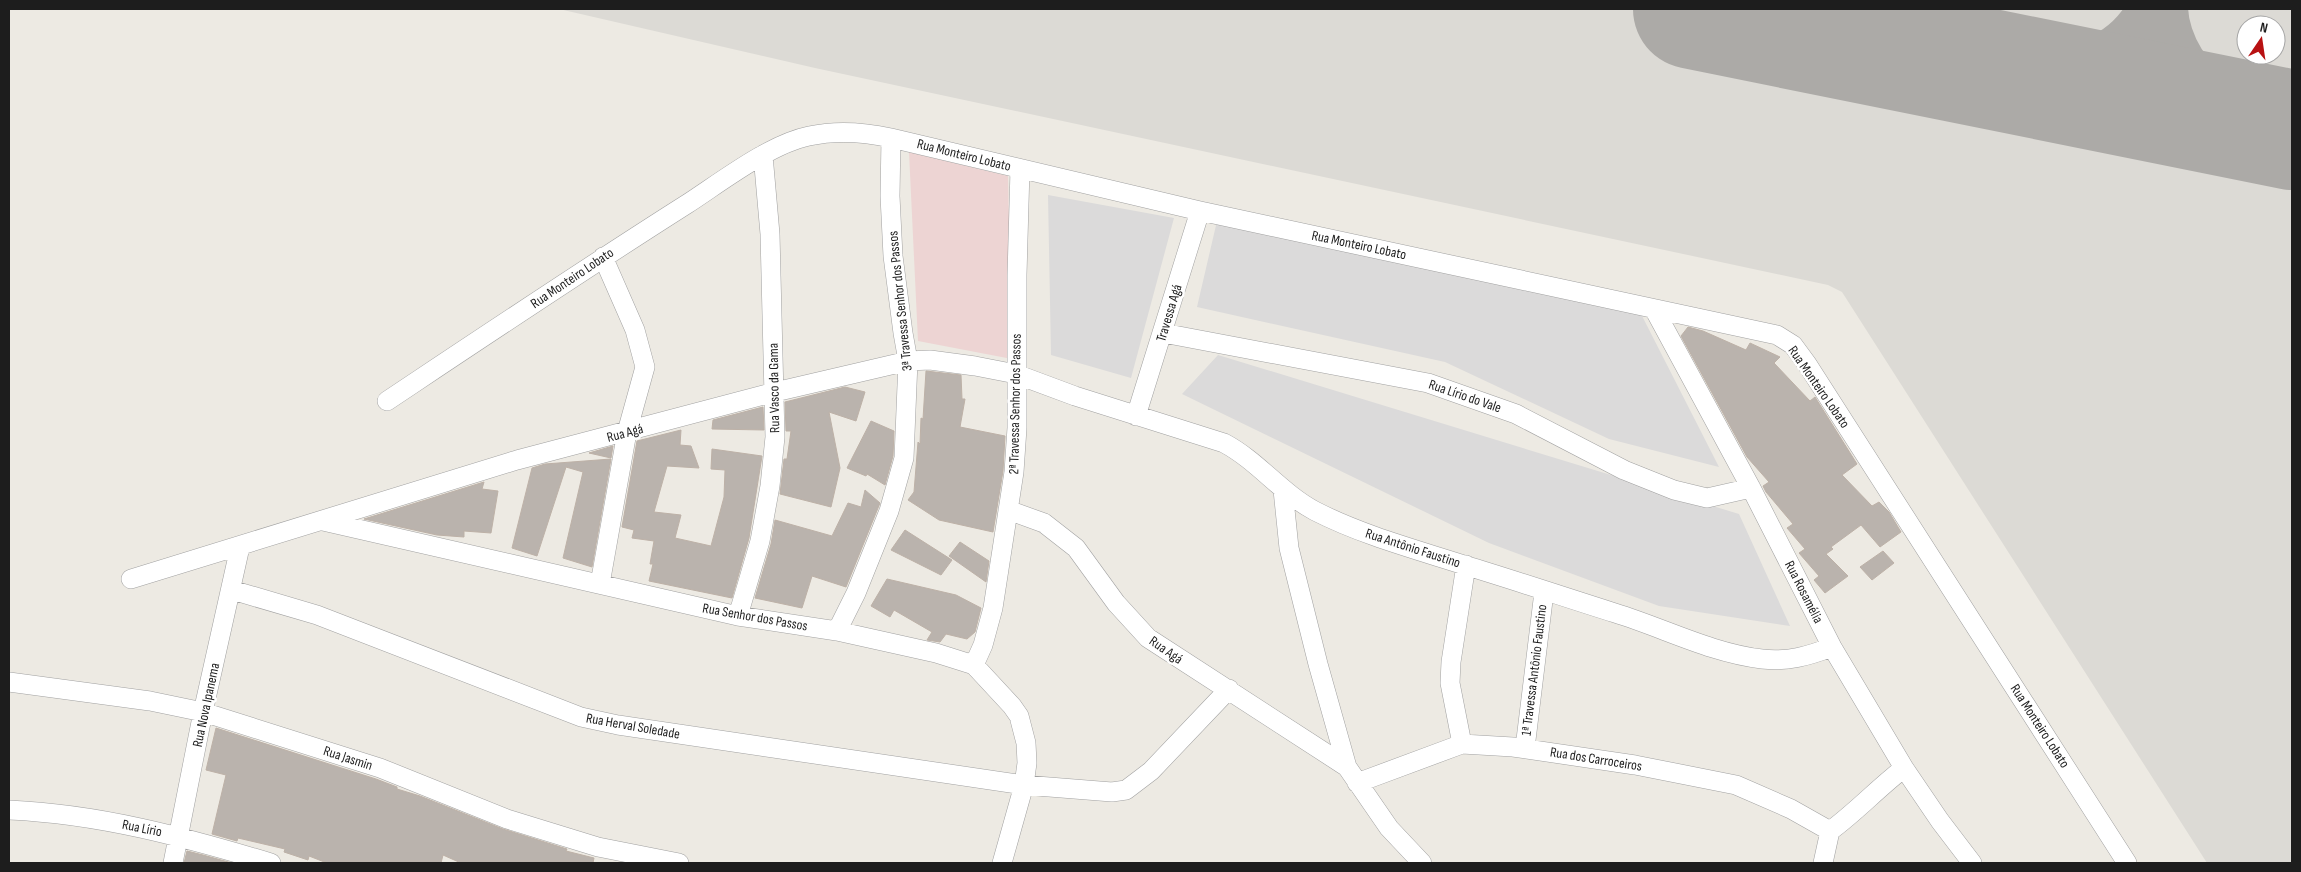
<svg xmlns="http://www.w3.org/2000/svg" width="2301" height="872" viewBox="0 0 2301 872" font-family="'Sofia Sans Condensed',sans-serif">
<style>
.residential{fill:#dbdada}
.commercial{fill:#edd4d3}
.airport{fill:#dcdad5;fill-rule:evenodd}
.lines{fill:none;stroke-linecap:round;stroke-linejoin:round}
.taxiway{stroke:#acaaa7;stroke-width:48}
.runway{stroke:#acaaa7;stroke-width:120}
.building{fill:#bab3ad;stroke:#bdb1a7}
.minor-casing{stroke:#a1a1a1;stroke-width:20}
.minor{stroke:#fff;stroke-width:19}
.labels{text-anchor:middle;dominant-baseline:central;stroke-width:5;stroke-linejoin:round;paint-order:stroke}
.street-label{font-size:14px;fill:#1d1d1d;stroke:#fff}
</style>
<rect width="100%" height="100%" fill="#edeae3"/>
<path class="residential" d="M1048,195L1174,218L1131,378L1051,355Z
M1217,221L1639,310L1719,467L1609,439L1445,362L1197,307Z
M1218,355L1739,514L1790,626L1659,606L1489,543L1182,394Z"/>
<path class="commercial" d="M909,152L1008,176L1012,359L918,341Z"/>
<path class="airport" d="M559,9H2292V863H2207L1842,292L1828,285L815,68ZM2246,25H2276V55H2246Z"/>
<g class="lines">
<path class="taxiway" d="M2164,9C2166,45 2189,81 2219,102C2231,111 2247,117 2260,123
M2033,77C2081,69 2127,57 2151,9"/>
<path class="runway" d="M1693,9L2292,130"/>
</g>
<path class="building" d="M1688,327L1703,331L1746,350L1750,343L1780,357L1774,363L1810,401L1815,397L1857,464L1842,475L1872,506L1879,502L1889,512L1901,532L1880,547L1861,525L1831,547L1833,549L1826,554L1848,576L1825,593L1814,580L1819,576L1799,553L1805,549L1787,528L1793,524L1766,492L1763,486L1769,482L1747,457L1681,336Z
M926,371L961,375L962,399H965L960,427L1005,436L1003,471L993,532L939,520L908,500L914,492L918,442L920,444L921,418L923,419Z
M845,387L865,392L856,421L829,412L840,468L831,507L780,494L784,459H787L791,431H786L785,402Z
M763,407L764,430L712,429L713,420Z
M871,421L894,431L893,456L885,485L867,474L866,476L847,468Z
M681,430L680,445L691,446L699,468L667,466L654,512L681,515L675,538L711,546L724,497L725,470L711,469L712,449L762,456L749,538L732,598L649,581L653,564H650L654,541L632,538L634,530L622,527L637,441Z
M613,446L611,458L589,453Z
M611,459L592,567L563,558L583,472L566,467L537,556L512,548L532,468L545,464Z
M484,482L482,489L498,491L491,533L464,531V537L437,535L364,519Z
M865,490L880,503L846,587L812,576L802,608L755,598L771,544L775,520L832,536L848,503L861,507Z
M905,530L952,560L941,575L891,550Z
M960,542L989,561L986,582L949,556Z
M1883,551L1894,563L1872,580L1860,567Z
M887,579L956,595L981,608L975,632L967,639L946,634L940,642L927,640L932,632L894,610L890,617L871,606Z
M216,728L376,779L397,787V789L420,796L503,829L567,849L566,851L594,858L593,863H461L443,855L441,863H327L309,856L308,860L284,852L285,849L238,838L237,841L212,834L226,775L206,770Z
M187,851L203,855L232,863H184Z"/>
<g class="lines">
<g class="minor-casing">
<path id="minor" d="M1654,309L1751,488L1832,647L1904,768L1940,821L1972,863
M1163,333L1428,383L1516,414L1624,470L1674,490L1707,498L1751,488
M387,401C486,335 586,268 687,204C721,182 770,144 809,136C836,130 864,132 891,138L1200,211L1777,335L1793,345L1807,364L2127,863
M1136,416L1200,211
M1283,490L1289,548L1318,664L1347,767
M1008,510L1044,523L1076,548L1116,603L1148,638L1347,767L1389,828L1422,863
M323,521L738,616L837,631L936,653L974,665L1012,706L1019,716L1026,743L1027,763L1024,785L1002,863
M131,579L517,460L775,392L908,361L930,360L975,366L1016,374L1075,396L1224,443C1258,461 1281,493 1315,511C1362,535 1414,549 1464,565C1514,580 1564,597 1615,613C1664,628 1711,653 1762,659C1788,662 1808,656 1832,647
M600,584L627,432L645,367L635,330L603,257
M232,590L317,615L581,717L618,725L1024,785L1112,792L1126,790L1151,771L1229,689
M738,616L760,541L770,486L775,437L770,234L763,155
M837,631L856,593L889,511L904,458L908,361L903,333L893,256L890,196L891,138
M974,665L983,645L993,608L1014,472L1017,428V275L1020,169
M9,682L150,701L203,712L380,768L507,819L598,847L679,863
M1462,744L1450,683L1451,662L1466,565
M1525,748L1544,592
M1357,783L1462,744L1513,747L1635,765L1736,785L1791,809L1830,831
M9,810C100,814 184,837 271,863
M173,863L203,712L240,547
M1823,863L1830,831C1856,812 1878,788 1904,768"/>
</g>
<use href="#minor" class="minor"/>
</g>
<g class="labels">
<g class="street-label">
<text transform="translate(964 155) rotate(14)">Rua Monteiro Lobato</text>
<text transform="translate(1359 245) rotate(12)">Rua Monteiro Lobato</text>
<text transform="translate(572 278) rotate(-34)">Rua Monteiro Lobato</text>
<text transform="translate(900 301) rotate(-96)">3ª Travessa Senhor dos Passos</text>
<text transform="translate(1169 313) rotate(-73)">Travessa Agá</text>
<text transform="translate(1819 387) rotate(55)">Rua Monteiro Lobato</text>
<text transform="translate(774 388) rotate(-91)">Rua Vasco da Gama</text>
<text transform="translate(1465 396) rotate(19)">Rua Lírio do Vale</text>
<text transform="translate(1015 404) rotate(-89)">2ª Travessa Senhor dos Passos</text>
<text transform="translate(625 433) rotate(-15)">Rua Agá</text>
<text transform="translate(1413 548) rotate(18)">Rua Antônio Faustino</text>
<text transform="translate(1804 592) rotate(63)">Rua Rosamélia</text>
<text transform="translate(755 617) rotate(10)">Rua Senhor dos Passos</text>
<text transform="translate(1166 650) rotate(35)">Rua Agá</text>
<text transform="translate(1534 670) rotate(-83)">1ª Travessa Antônio Faustino</text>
<text transform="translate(206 705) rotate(-78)">Rua Nova Ipanema</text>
<text transform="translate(633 726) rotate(10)">Rua Herval Soledade</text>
<text transform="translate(2040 726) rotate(57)">Rua Monteiro Lobato</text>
<text transform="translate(348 758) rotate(18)">Rua Jasmin</text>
<text transform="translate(1596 759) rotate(9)">Rua dos Carroceiros</text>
<text transform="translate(142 828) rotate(11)">Rua Lírio</text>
</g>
</g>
<rect width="2301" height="872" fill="none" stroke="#1d1d1d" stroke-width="20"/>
<g transform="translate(2261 40) rotate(13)"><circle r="24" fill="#ffffff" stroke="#a5a5a5"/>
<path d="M0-4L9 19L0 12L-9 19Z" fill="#b81112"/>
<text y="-8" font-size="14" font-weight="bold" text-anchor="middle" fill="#1d1d1d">N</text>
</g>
</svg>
